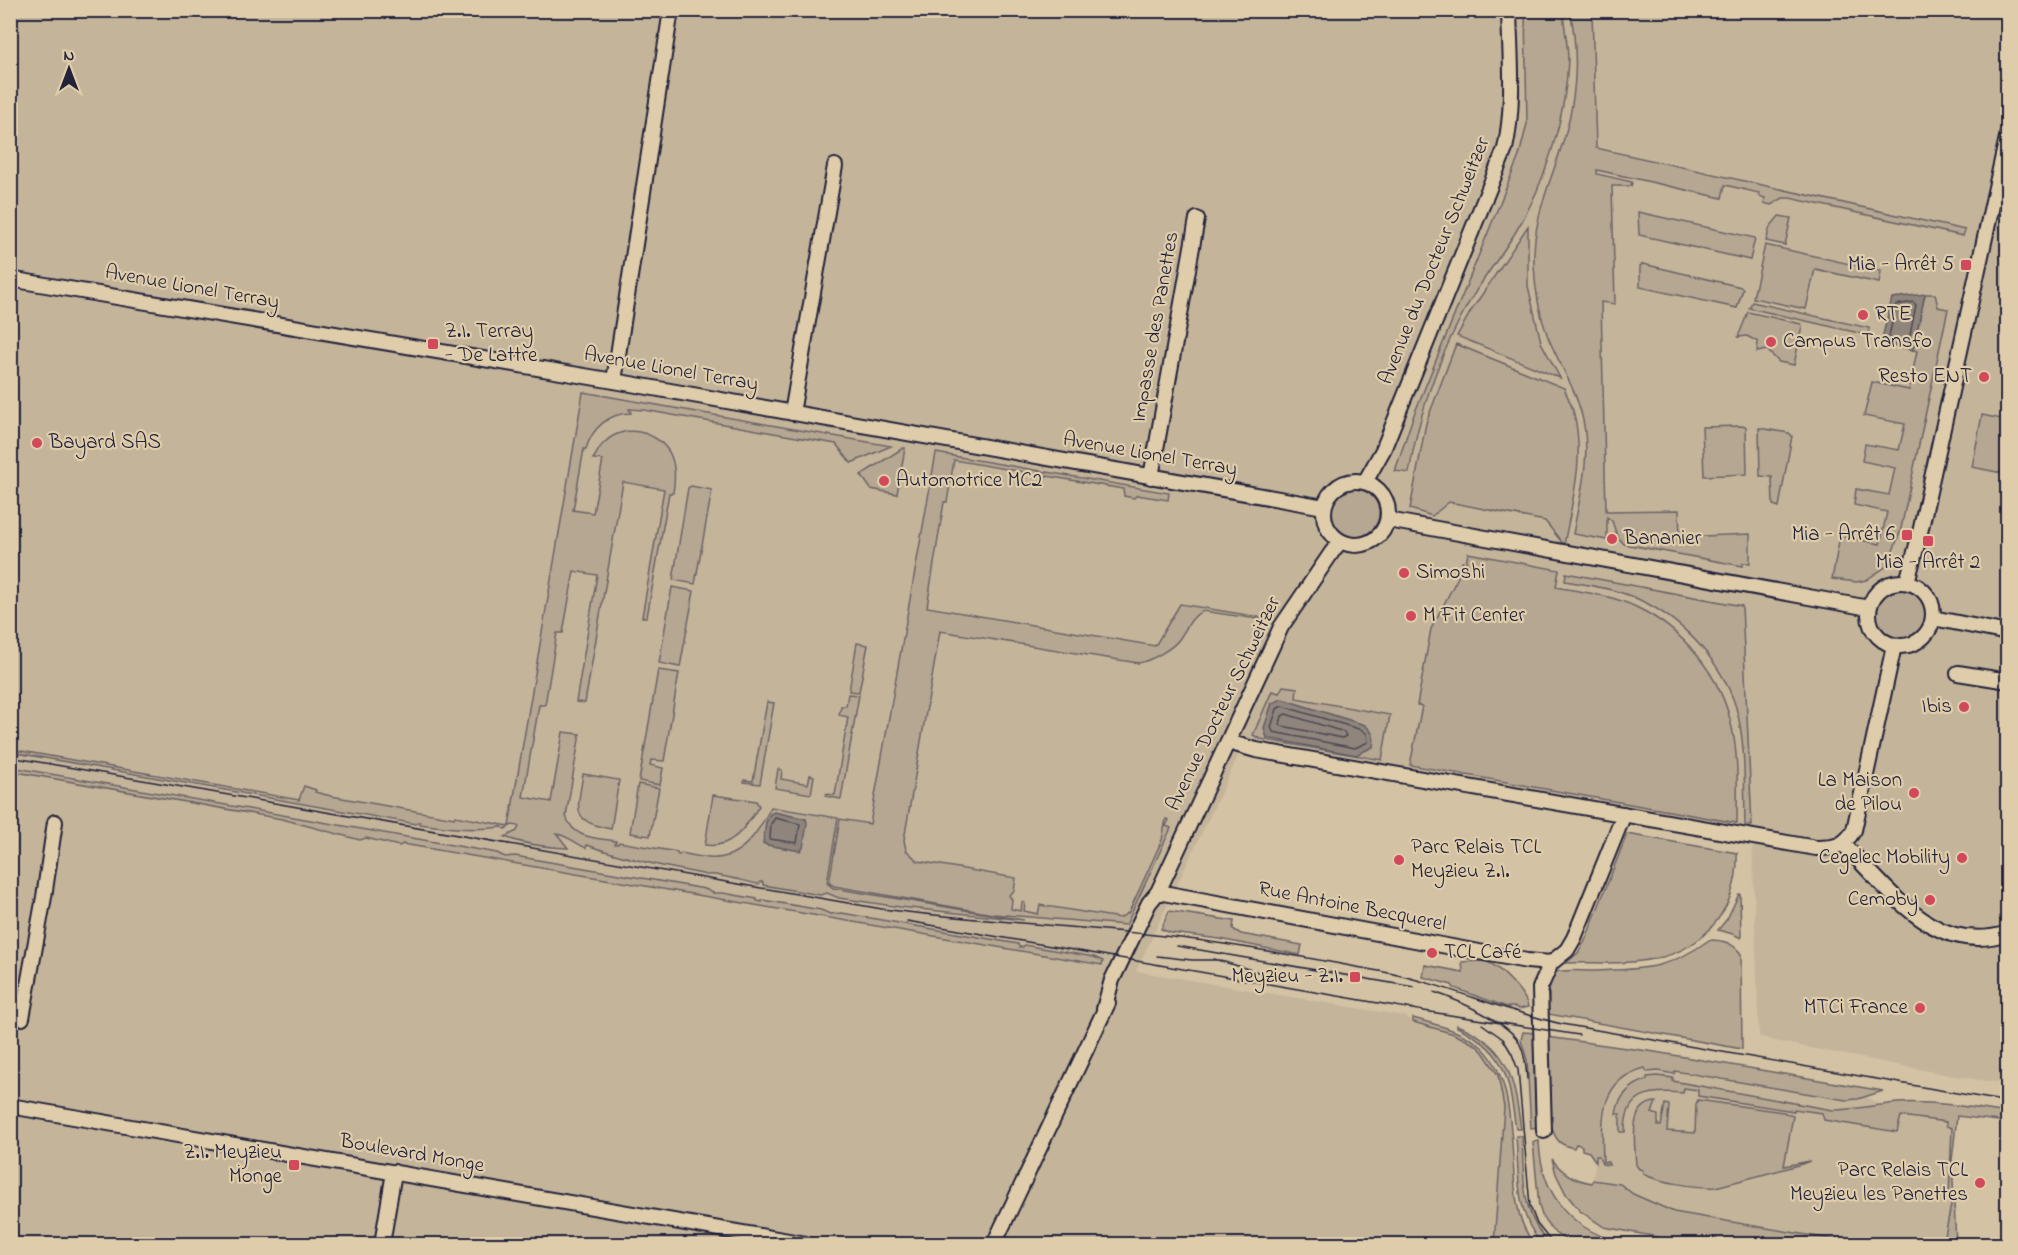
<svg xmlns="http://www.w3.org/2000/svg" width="2018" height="1255" viewBox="0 0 2018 1255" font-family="'Indie Flower',sans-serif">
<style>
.built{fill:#c4b49a}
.green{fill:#b5a792;stroke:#6c6466;stroke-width:1.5}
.water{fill:#8f857c;stroke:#635d62;stroke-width:1.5}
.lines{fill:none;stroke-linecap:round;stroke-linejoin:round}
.shore{stroke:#4e4a55;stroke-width:1.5}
.street-casing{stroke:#22223b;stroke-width:18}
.street{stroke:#deccaa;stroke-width:14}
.tram{stroke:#22223b;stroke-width:1.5}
.poi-dot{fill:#d1495b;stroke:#deccaa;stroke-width:2}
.labels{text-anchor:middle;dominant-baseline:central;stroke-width:4.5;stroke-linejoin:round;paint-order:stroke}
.street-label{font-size:21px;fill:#22223b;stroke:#deccaa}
.poi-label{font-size:21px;fill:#22223b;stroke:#deccaa;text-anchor:end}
</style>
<rect width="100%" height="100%" fill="#d3c2a3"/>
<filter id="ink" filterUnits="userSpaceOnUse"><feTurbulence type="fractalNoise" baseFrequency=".0167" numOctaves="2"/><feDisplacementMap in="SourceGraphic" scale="12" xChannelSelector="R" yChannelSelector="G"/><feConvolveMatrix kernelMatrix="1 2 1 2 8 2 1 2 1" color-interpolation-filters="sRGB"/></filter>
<g filter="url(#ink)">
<path class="built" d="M10,11H2007V1084L1954,1076L1775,1041L1759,1036L1752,836L1243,746L1136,971L1404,1016L1413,1022L1454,1034L1476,1045L1483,1052L1498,1075L1504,1107L1494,1244H11Z
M1594,1054L1866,1097L1880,1105L1957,1115L1952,1160L1956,1244H1814L1589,1205L1596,1159Z"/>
<path class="green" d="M1525,11H1563C1564,27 1568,44 1568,60C1566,117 1545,185 1515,233C1497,262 1476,287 1461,317C1435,367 1418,418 1409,473L1395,471L1413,417L1519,156L1527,124Z
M1570,11H1592L1596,148L1965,230L1963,236L1790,198H1783L1771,205L1764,203L1765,198L1759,196V193L1725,185L1722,198L1597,170V174L1632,182L1631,186H1612L1615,304L1601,302L1606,511L1679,510L1680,537L1750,534V563H1743V566L1624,544L1617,536L1612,521L1607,517V540L1573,534C1580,495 1592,455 1582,416C1575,387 1559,364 1548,337C1539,314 1535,289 1534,265C1532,211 1556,174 1568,124C1577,88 1578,47 1570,11Z
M1638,212L1755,238L1750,260L1639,235Z
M1779,216L1791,218L1785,245L1766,241L1770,227Z
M1528,226V286L1541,342L1560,378L1457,336L1471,311Z
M1765,245L1881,271L1879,283L1815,269L1806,309L1753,298Z
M1643,264L1741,287L1743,289L1737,308L1640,287V266Z
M1925,294H1935L1938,307L1948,309L1900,533L1887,566L1866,580L1857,582L1832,579L1840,536L1880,544L1887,512L1854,505L1856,489L1889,495L1895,468L1862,461L1865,444L1899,450L1905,424L1864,416L1872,382L1909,390L1917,351L1913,350Z
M1752,302L1869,328L1868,335L1749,308Z
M1748,312L1801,324L1802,326L1794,365L1779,362L1767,350L1757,352L1758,342L1747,336L1738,337Z
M1456,344L1564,388C1567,396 1572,405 1574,414C1585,458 1572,502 1564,545L1545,521L1449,502L1432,516L1410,509L1426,423Z
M583,392L891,446L851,463L836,444L644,410L629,409L631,413C609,413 592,428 586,449H584L573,510L593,513L603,460L593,459C597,454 599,447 604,443C623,422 660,431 671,456C676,468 675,481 673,493H669L647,617H642L664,489L623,482L585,703L576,702L597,575L574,571L563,633H557L545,705H539L523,797L551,802L563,732L580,734L566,816C573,839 596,838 616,841L615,844H618L619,842L677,852V854L679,855L681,853C690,855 699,857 709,858C741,861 759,831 771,807L838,818L827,883L833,888L1024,920L900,907L839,898L827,893L820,895L763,885V882H760L759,884C746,882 717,873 707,875C666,867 626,859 587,845L586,848C577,844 566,835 557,834L568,848C546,847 525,845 505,837L517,831L519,826L512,825L505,829L502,827C475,831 447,828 420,824V822H417L416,824L11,752L10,749L299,800L304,786L316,790L315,792L331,796L454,818L455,816L509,826Z
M1982,415L2007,420V441L2002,473L1972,467Z
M1742,426L1746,427L1747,474L1704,476L1702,427Z
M1759,428L1789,433L1792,436L1779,507L1773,505L1772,477L1760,476Z
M903,448H905L897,494L871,489L861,475Z
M936,453L1169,493L1168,500L1137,495L1134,498L1124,496L1123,489L954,460L947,502H944L927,607L1155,646L1180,604L1266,618L1265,620L1202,611C1190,618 1187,628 1180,638C1174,648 1149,662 1138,663L940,631L904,840L906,850L918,861L1016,878L1014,891L1009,895L1012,900L1011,909L1021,911L1022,902L1025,903L1024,911L1038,914L1040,905L1120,918L1129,912L1162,840L1166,819L1169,820L1166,826L1171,828L1126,925L993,914L834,886L829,883L840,819L870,824Z
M691,486L712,490L695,584L673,580L688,488Z
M1331 513a24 24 0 1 1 48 0a24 24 0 1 1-48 0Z
M1468,553L1559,570L1556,587C1583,592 1611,595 1636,607C1683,629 1722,676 1732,728C1739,758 1737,792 1737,823L1410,765L1422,706L1417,705L1431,629L1460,573L1462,562L1466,563Z
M1566,573L1742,606L1752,826L1745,825C1744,788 1746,751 1738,715C1726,666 1685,621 1640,600C1617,589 1589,585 1565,581Z
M672,587L694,591L680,667L659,663Z
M1877 614a24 24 0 1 1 48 0a24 24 0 1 1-48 0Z
M857,643L868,645L859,692L849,691Z
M658,670L679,673L664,761L651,760L650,765L663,768L660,785L639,781Z
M1283,686L1297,688L1296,698L1390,715L1382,760L1260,739L1253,735L1272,691L1279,693Z
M848,694L859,695L841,799L825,796L826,794L835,795L848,717L839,715L841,706H846Z
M767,702L774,703L760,784L744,782V780L753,781Z
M11,767L497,853L505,857L515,856L705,889L713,893H723L757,899V901L762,902V900L821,910L830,914L842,913L1018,944L1019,947H1023L1024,945L1094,957L1103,961L1102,965L403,844L399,846L366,838L360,840L282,819L11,771Z
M778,769L782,770L781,779L808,784L810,775L814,776L811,794L775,788Z
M583,774L619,780L611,829C569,821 578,810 583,774Z
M638,784L659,788L650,836L630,833Z
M713,795L756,801L759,806C746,827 732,849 705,845Z
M1627,834L1737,853C1739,905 1706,950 1653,959C1625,965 1594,962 1566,963L1578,953L1585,941Z
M1739,894H1740L1741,938L1733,934L1718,930L1727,919Z
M1169,911L1234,921L1233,929L1241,934L1302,945L1300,955L1220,939L1171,933L1161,929Z
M1709,940C1723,940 1732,942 1741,954L1742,1049L1548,1014L1550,978L1555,972C1568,969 1580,971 1593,971C1642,969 1667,971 1709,940Z
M1462,962C1469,962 1480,960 1487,962C1499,966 1527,995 1528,1007L1519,1009L1515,1007H1507L1454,988L1452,985L1423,977L1425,965L1463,972Z
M1413,1018C1434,1024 1459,1030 1477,1043C1513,1070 1511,1135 1514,1176C1516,1201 1518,1223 1534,1244H1494L1504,1107L1498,1075L1483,1052L1476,1045L1454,1034L1413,1022Z
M1457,1025C1509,1045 1514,1079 1521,1129H1516C1508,1078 1508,1051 1457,1027Z
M1523,1032L1536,1033L1538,1127L1531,1128L1527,1060L1521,1040Z
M1547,1037L1655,1052L1883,1091L1858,1099L1846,1100L1675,1071L1674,1074L1658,1071L1647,1072L1645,1068C1597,1080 1602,1123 1603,1162H1608L1609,1165L1602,1164L1599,1156H1596V1162L1589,1152L1582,1150V1146L1576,1144L1574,1148C1559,1145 1556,1140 1551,1126Z
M1657,1076L1673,1078V1081L1832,1110C1855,1110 1875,1105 1897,1103C1935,1101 1970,1107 2007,1113V1122L1957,1116L1952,1160L1956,1244H1938L1939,1240L1944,1241L1951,1205L1948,1196H1949L1952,1128L1946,1126V1122L1901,1116L1897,1132L1824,1120L1822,1113L1794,1109V1111L1698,1096V1090L1684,1088L1683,1093C1650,1090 1625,1092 1625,1132H1620V1114H1616C1618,1097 1631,1084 1647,1080V1077Z
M1698,1100L1783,1112L1793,1116L1784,1166L1810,1161L1799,1165L1716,1187C1697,1188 1659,1182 1643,1174V1170L1639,1169L1636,1165C1635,1145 1627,1104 1656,1102L1652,1113L1658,1115V1126H1661L1665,1104L1669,1105L1667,1131L1695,1133L1696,1104Z
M1516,1136H1522C1524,1175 1520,1215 1550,1244H1542C1515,1214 1519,1174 1516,1136Z
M1539,1141C1541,1198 1575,1234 1629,1244H1571L1555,1233L1543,1218L1539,1206L1533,1142Z
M1552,1159C1563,1174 1574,1180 1592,1183L1593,1180L1620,1184L1633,1194L1674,1212L1860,1244H1695L1604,1227L1580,1211L1566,1194L1556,1174Z"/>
<path class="water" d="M1925,294L1913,350L1881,343L1892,298Z
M1282,699L1365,725C1373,732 1375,737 1373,747L1356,755L1267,738L1264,728L1272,703Z
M774,812L806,819L807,823L803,848L800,851L767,845L763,843L766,822L770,814Z"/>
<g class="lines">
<path class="shore" d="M1913,302L1916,305L1909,340L1906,342L1891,339L1889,336L1896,305Z
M1282,706L1362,730L1367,734L1368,742L1355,748L1273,732L1271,727L1277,709Z
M1286,714L1344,732L1346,736L1342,738L1282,726L1280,724L1282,716Z
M775,818L800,824L797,843L770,839L771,824Z"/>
<g class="street-casing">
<path id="street" d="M10,279L614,381L1324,507
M614,381L671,10
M792,413L835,166
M1151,477L1197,219
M1324 513a32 32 0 1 1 64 0a32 32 0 1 1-64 0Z
M1365,482L1383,450L1505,149C1515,103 1510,57 1509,10
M1388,520L1869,608
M1869 614a32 32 0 1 1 64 0a32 32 0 1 1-64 0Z
M1907,582L1919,537L2008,133
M1933,618L2008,633
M1958,673L2008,681
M1228,742L1256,750L1816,848C1834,848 1844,847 1854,830L1894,646
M1843,844C1890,889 1933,957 2008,933
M1158,892L1527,961L1551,963L1567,950L1574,938L1624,814
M1104,1009L1112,980L1149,903L1158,892L1281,627L1332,552L1340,542
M22,1018L44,897L55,822
M10,1106L806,1244
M1544,1131L1540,988L1551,963
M382,1244L394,1172
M994,1244L1108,1003"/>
</g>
<use href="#street" class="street"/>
<path class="tram" d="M10,757L882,909C981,922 1082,926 1181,938C1247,946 1313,959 1379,971C1442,983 1500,1010 1562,1024L2008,1102
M907,921L1424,1011L1579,1035
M1177,946L1414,987
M1157,956L1192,960H1220
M1214,959L1272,976
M1434,992C1457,1000 1508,1022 1519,1042C1525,1054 1526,1066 1527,1079
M1482,1024L1503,1039L1512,1054L1518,1070L1530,1206L1537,1224L1553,1244"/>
</g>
</g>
<g class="poi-dot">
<rect x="1960" y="259" width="12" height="12" rx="3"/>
<circle cx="1863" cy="315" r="6"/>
<circle cx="1771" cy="342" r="6"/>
<rect x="427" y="338" width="12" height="12" rx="3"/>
<circle cx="1984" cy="377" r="6"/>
<circle cx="37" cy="443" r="6"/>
<circle cx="884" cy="481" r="6"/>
<rect x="1901" y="529" width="12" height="12" rx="3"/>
<circle cx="1612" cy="539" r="6"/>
<rect x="1922" y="535" width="12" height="12" rx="3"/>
<circle cx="1404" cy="573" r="6"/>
<circle cx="1411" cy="616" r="6"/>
<circle cx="1964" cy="707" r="6"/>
<circle cx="1914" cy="793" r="6"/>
<circle cx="1962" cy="858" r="6"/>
<circle cx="1399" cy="860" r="6"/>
<circle cx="1930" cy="900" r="6"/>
<circle cx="1432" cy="953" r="6"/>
<rect x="1349" y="971" width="12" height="12" rx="3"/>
<circle cx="1920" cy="1008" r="6"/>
<rect x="288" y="1159" width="12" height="12" rx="3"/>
<circle cx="1980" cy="1183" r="6"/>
</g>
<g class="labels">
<g class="street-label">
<text transform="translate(1435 261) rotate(-68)">Avenue du Docteur Schweitzer</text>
<text transform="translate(192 288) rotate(10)">Avenue Lionel Terray</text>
<text transform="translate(1156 327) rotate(-80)">Impasse des Panettes</text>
<text transform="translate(671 370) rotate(10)">Avenue Lionel Terray</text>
<text transform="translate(1150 455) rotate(10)">Avenue Lionel Terray</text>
<text transform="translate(1224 704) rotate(-64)">Avenue Docteur Schweitzer</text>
<text transform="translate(1352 907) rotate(11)">Rue Antoine Becquerel</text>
<text transform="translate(412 1154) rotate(10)">Boulevard Monge</text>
</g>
<g class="poi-label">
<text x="1954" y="265">Mia - Arrêt 5</text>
<text x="1875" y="315" text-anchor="start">RTE</text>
<text x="445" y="332" text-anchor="start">Z.I. Terray<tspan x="445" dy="24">- De Lattre</tspan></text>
<text x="1783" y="342" text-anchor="start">Campus Transfo</text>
<text x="1972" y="377">Resto ENT</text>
<text x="49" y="443" text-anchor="start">Bayard SAS</text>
<text x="896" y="481" text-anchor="start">Automotrice MC2</text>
<text x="1895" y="535">Mia - Arrêt 6</text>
<text x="1624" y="539" text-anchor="start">Bananier</text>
<text x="1928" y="563" text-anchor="middle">Mia - Arrêt 2</text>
<text x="1416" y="573" text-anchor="start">Simoshi</text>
<text x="1423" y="616" text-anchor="start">M Fit Center</text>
<text x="1952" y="707">Ibis</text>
<text x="1902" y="781">La Maison<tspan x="1902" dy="24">de Pilou</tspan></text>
<text x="1411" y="848" text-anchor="start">Parc Relais TCL<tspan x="1411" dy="24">Meyzieu Z.I.</tspan></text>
<text x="1950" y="858">Cegelec Mobility</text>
<text x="1918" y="900">Cemoby</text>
<text x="1444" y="953" text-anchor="start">TCL Café</text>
<text x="1343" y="977">Meyzieu - Z.I.</text>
<text x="1908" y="1008">MTCi France</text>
<text x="282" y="1153">Z.I. Meyzieu<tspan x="282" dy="24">Monge</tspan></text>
<text x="1968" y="1171">Parc Relais TCL<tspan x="1968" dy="24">Meyzieu les Panettes</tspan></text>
</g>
</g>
<rect width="2018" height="1255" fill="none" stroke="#deccaa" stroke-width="36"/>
<rect x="18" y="18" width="1982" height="1219" fill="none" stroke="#22223b" stroke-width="2" filter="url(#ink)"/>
<g transform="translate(69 69)" stroke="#deccaa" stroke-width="4.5" paint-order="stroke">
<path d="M0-4.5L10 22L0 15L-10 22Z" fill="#22223b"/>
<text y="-9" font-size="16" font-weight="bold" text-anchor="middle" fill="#22223b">N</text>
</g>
</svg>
